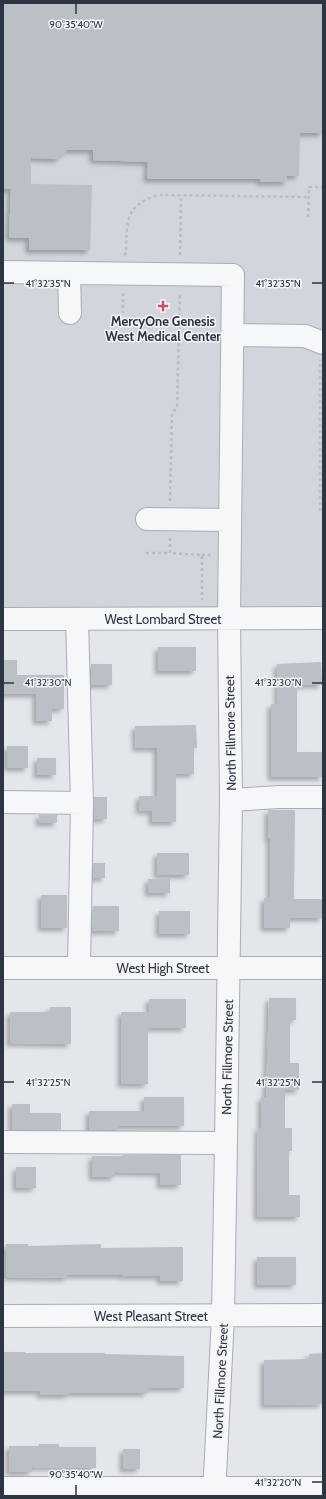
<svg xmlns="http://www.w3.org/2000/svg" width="326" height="1499" viewBox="0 0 326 1499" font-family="Cabin,sans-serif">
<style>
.built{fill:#d1d6dc}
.building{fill:#bbc0c6;filter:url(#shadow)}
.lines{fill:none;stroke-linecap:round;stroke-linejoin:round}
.minor-casing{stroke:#a8adb4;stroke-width:24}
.path{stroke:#b9bdc1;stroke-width:2.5;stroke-dasharray:3 3;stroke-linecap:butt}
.minor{stroke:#f5f7f8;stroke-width:22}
.ticks{fill:none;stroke:#2c3541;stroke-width:1.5}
.poi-dot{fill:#c3546f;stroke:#f3f5f7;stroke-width:1.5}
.labels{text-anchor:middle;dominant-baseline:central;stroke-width:3;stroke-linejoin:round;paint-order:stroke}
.poi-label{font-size:13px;font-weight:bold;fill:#2c3541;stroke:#f3f5f7}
.street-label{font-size:13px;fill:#2c3541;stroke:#f3f5f7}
.ticks-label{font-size:10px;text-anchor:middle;fill:#2c3541;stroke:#f3f5f7;stroke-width:3;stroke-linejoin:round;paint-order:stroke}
</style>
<defs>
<filter id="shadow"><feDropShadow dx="-3.5" dy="3.5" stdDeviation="2" flood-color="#0004"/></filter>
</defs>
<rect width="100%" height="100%" fill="#e3e6ea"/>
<path class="built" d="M3,3H323V610L3,609Z"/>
<path class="building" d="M3,3H323V133H300L299,176H287V182H260V179H147L148,162L93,160V150H67L58,159L31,158V184L92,185L90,250H29V238H9L11,189H3Z
M158,647H196V671H158Z
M3,660H17V675H64V709H52V721H36V694H3Z
M321,662L322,685H297V752H323V777H271V704H278L277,664Z
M91,664H112V685H91Z
M196,725L197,748H194V774H176V822H152V811H139V796H157V748H136L135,726Z
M7,746H28V768H7Z
M37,758H56V775H37Z
M94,797H107V819H94Z
M268,810H295L294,899H323V918H290V928H264V898H270V839H268Z
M39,815H57V823H39Z
M157,853H189V875H157Z
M93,863H105V878H93Z
M148,879H170V893H148Z
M41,895H67V928H41Z
M93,906H119V931H92Z
M159,911H190V934H159Z
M269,998H296V1020H290V1063H299V1090H285V1128H292V1151H289V1195H300V1217H257L258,1128H261V1097H266Z
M149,999H186V1028H148V1084H121V1012H149Z
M50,1007H71V1044L10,1043V1012H50Z
M144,1097H184V1126H119V1130H89V1111H144Z
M12,1104H30V1113H61V1130H12Z
M123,1155H181V1185H160V1173L115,1172V1177H92V1156H123Z
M16,1167H36V1188H16Z
M6,1244H28V1246L101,1244V1248L183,1247V1281H160V1276H122V1275H67V1278L6,1277Z
M257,1257H296V1285H257Z
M3,1352H25V1353H105V1354L184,1356V1388H148V1393H69V1395H40V1391H3Z
M323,1353V1404L264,1405V1360L309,1359V1354Z
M39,1444H59V1447H96V1468L32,1467V1472H9V1446H39Z
M123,1449H140V1469H123Z"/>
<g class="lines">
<g class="minor-casing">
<path id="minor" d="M3,272L233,275L229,618L231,800L226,1143L223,1316L214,1496
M69,274L70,313
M233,335L305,336L323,343
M147,519L230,520
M3,619L323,618
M77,619L82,803L79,968
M231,800L279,797H323
M3,802L82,803
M3,968H323
M3,1142L226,1143
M3,1316L323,1315
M3,1488H323"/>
</g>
<path class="path" d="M308,217L309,187H323
M124,255L126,253C127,222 124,206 158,195L309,197
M180,255L181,196
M123,293V313
M170,501L172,415L177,406L180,294
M320,511V360
M170,538V553L202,555V600
M146,553H170
M202,555H212"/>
<use href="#minor" class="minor"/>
</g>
<path class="ticks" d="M76,4V14M4,283H14M312,283H322M4,683H14M312,683H322M4,1082H14M312,1082H322M312,1482H322M76,1485V1495"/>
<path class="poi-dot" d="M161 300h4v4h4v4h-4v4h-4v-4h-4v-4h4z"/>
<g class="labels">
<g class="poi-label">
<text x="163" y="321">MercyOne Genesis<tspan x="163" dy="15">West Medical Center</tspan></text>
</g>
<g class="street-label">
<text x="163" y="619">West Lombard Street</text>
<text transform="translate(230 733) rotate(-91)">North Fillmore Street</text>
<text x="163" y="968">West High Street</text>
<text transform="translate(227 1057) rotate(-89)">North Fillmore Street</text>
<text x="151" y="1316">West Pleasant Street</text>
<text transform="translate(220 1381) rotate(-87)">North Fillmore Street</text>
</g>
</g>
<g class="ticks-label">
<text x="76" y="28">90°35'40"W</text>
<text x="48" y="287">41°32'35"N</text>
<text x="278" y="287">41°32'35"N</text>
<text x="48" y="686">41°32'30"N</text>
<text x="278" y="686">41°32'30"N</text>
<text x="48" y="1086">41°32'25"N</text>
<text x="278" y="1086">41°32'25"N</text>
<text x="76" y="1478">90°35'40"W</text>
<text x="278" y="1486">41°32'20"N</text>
</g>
<rect width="326" height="1499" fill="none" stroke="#2c3541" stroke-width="8"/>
</svg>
